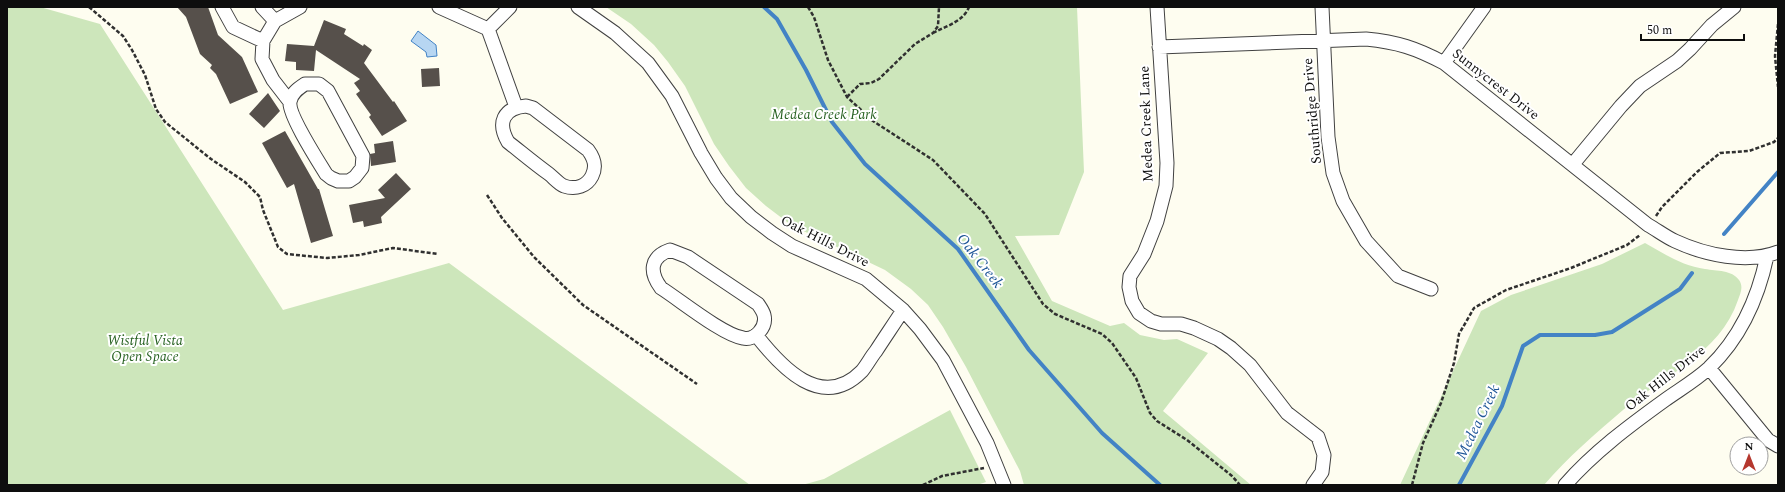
<svg xmlns="http://www.w3.org/2000/svg" width="1785" height="492" viewBox="0 0 1785 492" font-family="Spectral,serif">
<style>
.green{fill:#cde6bb}
.water{fill:#b7d6f2;stroke:#4383c5}
.lines{fill:none;stroke-linecap:round;stroke-linejoin:round}
.stream{stroke:#4383c5;stroke-width:4}
.building{fill:#56504b}
.minor-casing{stroke:#414141;stroke-width:15}
.path{stroke:#303030;stroke-width:2.5;stroke-dasharray:4 2;stroke-linecap:butt}
.minor{stroke:#fff;stroke-width:13}
.labels{text-anchor:middle;dominant-baseline:central;stroke-width:4;stroke-linejoin:round;paint-order:stroke}
.street-label{font-size:14px;fill:#0e0e0e;stroke:#fff}
.park-label{font-size:14px;font-style:italic;fill:#286222;stroke:#fff}
.water-label{font-size:15px;font-style:italic;fill:#1f5698;stroke:#fff}
</style>
<rect width="100%" height="100%" fill="#fefdf0"/>
<path class="green" d="M7,7H40L100,24L283,310L449,263L750,485H7Z
M606,7H1077L1084,172L1059,235L1015,236L1052,301L1110,326L1124,323L1140,335L1164,340L1177,339L1208,353L1163,411L1251,485H1024L1020,471L966,367L943,327L928,305L911,289L885,270L791,225L766,206L746,188L729,166L714,144L685,86L668,62L654,45L631,24Z
M1645,243C1664,254 1683,266 1705,269C1717,271 1732,270 1739,280C1744,287 1740,294 1738,300C1720,354 1663,376 1623,410C1596,433 1568,457 1544,485H1400L1481,311L1511,295L1602,264Z
M950,410L986,482L977,485H802L824,479Z"/>
<path class="water" d="M418,31L436,45L437,56L427,57L426,52L411,41Z"/>
<g class="lines">
<path class="stream" d="M764,7L777,19L806,70L832,122L865,164L958,249L1029,350L1102,433L1160,485
M1724,234L1778,172
M1459,485L1502,406L1523,346L1540,335H1595L1612,332L1680,289L1692,273"/>
</g>
<path class="building" d="M177,7H208L218,35L242,57L258,92L230,104L216,74L210,68L212,65L200,54L186,17Z
M324,20L346,29L344,34L363,46L364,44L372,50L364,63L393,102L394,101L407,121L382,136L369,117L371,115L356,94L360,91L354,83L360,79L316,50L314,71L296,70V62L285,61L287,44L314,46Z
M439,68L440,86L422,87L421,69Z
M268,93L280,111L264,128L249,114Z
M285,131L318,189H319L333,236L311,243L294,184L287,188L262,143Z
M393,141L396,162L371,166L370,154L375,153L374,144Z
M396,173L411,189L381,217L382,223L364,227L363,221L353,223L349,205L385,198L378,190Z"/>
<g class="lines">
<g class="minor-casing">
<path id="minor" d="M222,7L233,27L263,41
M262,7L275,21
M439,7L488,29
M578,7L615,33L648,63L672,96L701,153L716,178L731,198L751,217L772,233L792,246L866,279L903,310L920,329L943,360L987,443L1004,485
M1157,7L1167,163L1166,186L1157,221L1144,254L1130,276L1129,287L1132,301L1139,313L1151,321L1161,324H1181L1194,328L1218,339L1231,348L1250,365L1287,413L1318,437L1324,455L1322,472L1313,485
M1322,7L1328,137L1333,173L1343,201L1366,241L1398,276L1431,289
M488,29L516,107
M488,29L510,7
M1159,47L1366,39C1397,42 1416,48 1444,63L1648,225C1657,230 1666,237 1675,241C1705,255 1747,264 1778,252
M1444,63L1484,7
M305,84H319L328,91L363,156L362,168L355,177L349,181H338L331,178L326,174C318,161 288,114 290,102C291,93 299,88 305,84Z
M290,102L273,80L262,59L263,41L275,21L300,7
M526,106L533,108L588,150C594,158 597,166 592,176C587,186 576,190 564,186C559,184 554,178 549,174C535,164 522,153 508,142C497,123 503,108 526,106Z
M1573,164L1621,106L1640,86L1677,61L1690,49L1712,25L1734,7
M670,250L688,257L758,304C760,307 763,311 764,315C767,327 755,341 743,338C723,335 680,300 661,288C649,272 650,257 670,250Z
M756,335C781,367 822,412 862,371C867,365 871,357 876,351C885,337 894,324 903,310
M1709,368L1768,440L1778,446
M1565,485C1594,452 1629,426 1665,400C1679,390 1696,380 1709,368C1741,337 1758,299 1767,256"/>
</g>
<path class="path" d="M89,7L123,36L132,50L145,75L156,109L165,122L211,159L245,182L260,197L263,210L278,247L287,254L327,258L359,255L393,248L438,254
M808,7L814,17L828,60L847,97L873,121L933,160L985,214L1043,304L1055,314L1102,334L1112,343L1136,378L1150,413L1157,421L1187,440L1232,476L1240,485
M1778,24L1775,56L1778,87
M933,33C946,26 963,22 969,7
M847,97L860,84L871,83L879,79L915,44L933,33L938,26L939,7
M487,195L502,218L534,257L583,305L697,384
M1656,216L1662,207L1697,172L1720,153L1749,151L1774,142L1778,138
M923,485L942,476L984,468
M1412,485L1423,443L1441,403L1454,363L1459,334L1474,308L1506,290L1571,268L1627,245L1640,235"/>
<use href="#minor" class="minor"/>
</g>
<g class="labels">
<g class="street-label">
<text transform="translate(1496 84) rotate(38)">Sunnycrest Drive</text>
<text transform="translate(1312 111) rotate(-95)">Southridge Drive</text>
<text transform="translate(1146 124) rotate(-92)">Medea Creek Lane</text>
<text transform="translate(825 241) rotate(27)">Oak Hills Drive</text>
<text transform="translate(1665 378) rotate(-38)">Oak Hills Drive</text>
</g>
<g class="park-label">
<text x="824" y="114">Medea Creek Park</text>
<text x="145" y="340">Wistful Vista<tspan x="145" dy="16">Open Space</tspan></text>
</g>
<g class="water-label">
<text transform="translate(980 261) rotate(52)">Oak Creek</text>
<text transform="translate(1478 422) rotate(-64)">Medea Creek</text>
</g>
</g>
<rect width="1785" height="492" fill="none" stroke="#0e0e0e" stroke-width="16"/>
<g transform="translate(1749 456)"><circle r="19" fill="#ffffff" stroke="#9f9f9f"/>
<path d="M0-3L7 15L0 10L-7 15Z" fill="#b5372e"/>
<text y="-6" font-size="11" font-weight="bold" text-anchor="middle" fill="#0e0e0e">N</text>
</g>
<path d="M1641 34v6h103v-6" fill="none" stroke="#0e0e0e" stroke-width="2"/>
<text x="1647" y="34" font-size="12" fill="#0e0e0e" stroke="#ffffff" stroke-width="3" paint-order="stroke">50 m</text>
</svg>
